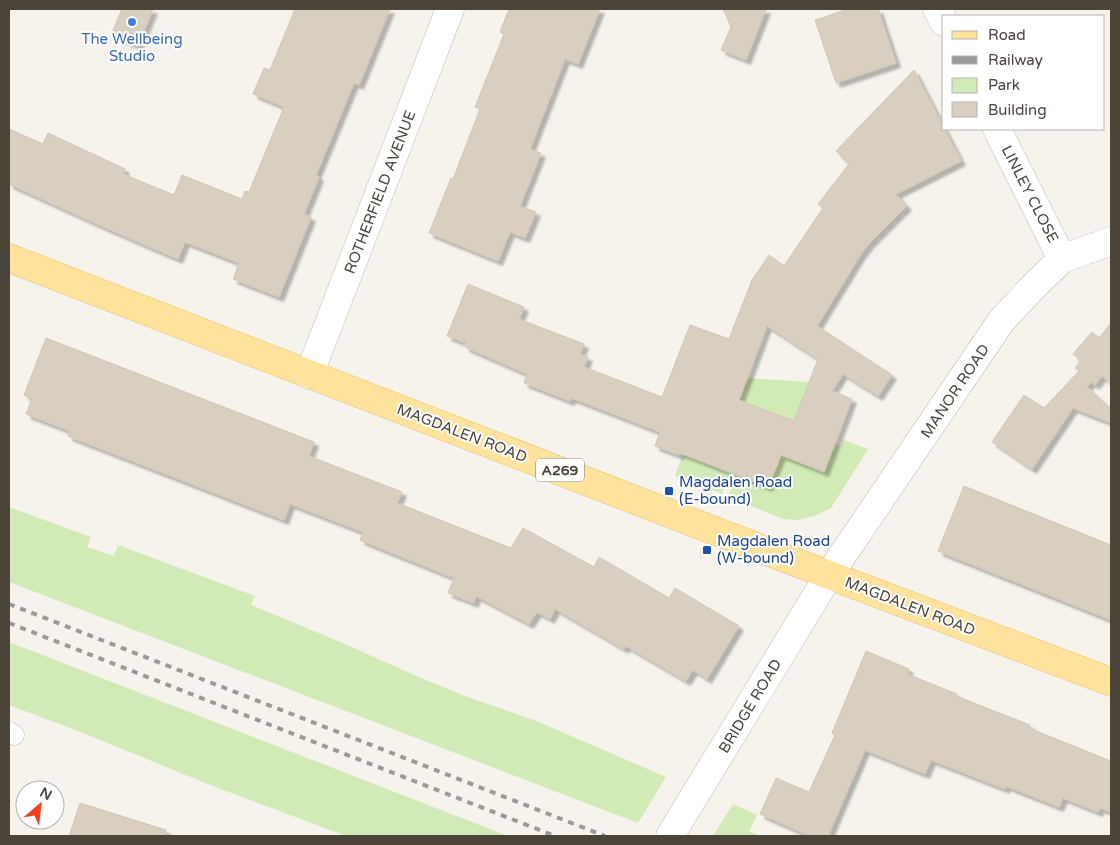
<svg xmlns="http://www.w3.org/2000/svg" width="1120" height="845" viewBox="0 0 1120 845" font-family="'Varela Round',sans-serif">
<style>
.green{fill:#d2eab5}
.building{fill:#d8cfc1;stroke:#d3c7b4;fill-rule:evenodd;filter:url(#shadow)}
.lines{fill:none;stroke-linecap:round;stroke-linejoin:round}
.service-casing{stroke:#c2bbae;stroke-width:21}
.minor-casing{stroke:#c2bbae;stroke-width:29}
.primary-casing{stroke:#e6c16a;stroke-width:29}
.service{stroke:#fff;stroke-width:20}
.minor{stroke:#fff;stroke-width:28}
.primary{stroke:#ffe39c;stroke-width:28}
.rail{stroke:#9a9a9a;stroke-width:4;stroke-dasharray:6 6;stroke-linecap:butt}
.shop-dot{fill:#3f7fe0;stroke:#fff;stroke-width:2}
.transit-dot{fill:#1a4fb4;stroke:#fff;stroke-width:2}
.labels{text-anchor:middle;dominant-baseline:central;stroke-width:4;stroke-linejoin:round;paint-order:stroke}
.shield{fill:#fff;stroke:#817c74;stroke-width:1}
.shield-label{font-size:14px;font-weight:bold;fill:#4b4439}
.shop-label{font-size:15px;fill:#366cbe;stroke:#fff}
.street-label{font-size:15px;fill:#4b4439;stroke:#fff}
.transit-label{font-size:15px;fill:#164399;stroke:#fff;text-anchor:start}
</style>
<defs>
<filter id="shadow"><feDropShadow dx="4.5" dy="4.5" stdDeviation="1" flood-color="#0004"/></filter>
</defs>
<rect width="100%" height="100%" fill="#f6f3ec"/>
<path class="green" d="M747,378L809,382L794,421L712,389Z
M843,440L868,449L831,508L815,516L797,520L783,519L728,497L736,474L769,487L781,455L824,472L835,443L841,446Z
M683,454L730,472L722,494L675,476Z
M9,507L91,537L87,547L114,556L118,545L255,596L251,605L345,644L430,682L468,697L539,722L666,777L638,823L9,582Z
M9,642L508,836H346L210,785L88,735L9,705Z
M733,804L757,815L749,831L761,836H713Z"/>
<path class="building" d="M122,9H153L138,46L111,35Z
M295,9H390L359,85L354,83L316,175L319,177L304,214L311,217L279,297L233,279L239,263L185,242L178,259L106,228L9,184V129L43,144L48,133L125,169L123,174L174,195L182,175L242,199L245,191L249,192L284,107L253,94L264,68L270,70Z
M509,9H600L578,64L565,59L530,149L541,153L520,206L536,212L525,238L510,232L498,261L429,233L451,178L453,179L480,109L475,107L504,34L500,32Z
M723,9H766L746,60L721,50L731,27Z
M848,9H878L896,63L836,83L815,20Z
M914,70L961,161L896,194L907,206L869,244L861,254L817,326L892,375L878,396L843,374L832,391L852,399L824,472L781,455L768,487L680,453L679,455L655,446L660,432L572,398L570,401L524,383L527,374L465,347L466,343L447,336L468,284L524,307L519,319L584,344L580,354L588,357L584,367L662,397L690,325L729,339L752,280L769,255L784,266L823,208L818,204L849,164L836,151ZM767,326L818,359L794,421L739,400Z
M1111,323V384L1102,376L1095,385L1091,382L1087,387L1111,409V423L1073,408L1032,469L992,442L1024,395L1044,408L1079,371L1075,368L1081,360L1073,354L1092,332L1099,338Z
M46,338L314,442L309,456L402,492L397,503L511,548L523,528L594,567L599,557L669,598L675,588L739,626L707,679L693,670L686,681L626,646L624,649L555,609L550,619L537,612L529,624L476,596L474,603L448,593L454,578L360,540L363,532L290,504L284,520L68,436L70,431L26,414L32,399L24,395Z
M964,486L1111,545V620L938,551Z
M866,651L909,669L907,674L957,694L956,696L1030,725L1029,728L1111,761V812L1100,808L1098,812L1063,798L1059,807L1006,786L1005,789L931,760L925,774L865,750L828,836H810L760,814L776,778L809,792L835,735L832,733Z
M80,803L166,830L165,836H69Z"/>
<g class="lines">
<g class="service-casing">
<path id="service" d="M9,732L14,735"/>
</g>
<g class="minor-casing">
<path id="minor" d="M937,9L944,22
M997,129L1062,259
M309,375L450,9
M670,836L829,575L1002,320L1035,285L1062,259L1111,241"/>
</g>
<g class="primary-casing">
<path id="primary" d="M9,258L829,575L1111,682"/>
</g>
<use href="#service" class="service"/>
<use href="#minor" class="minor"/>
<use href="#primary" class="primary"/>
<path class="rail" d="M9,604L605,836
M9,623L555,836"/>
</g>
<circle class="shop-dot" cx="132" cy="22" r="5"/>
<g class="transit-dot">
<rect x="664" y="486" width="10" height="10" rx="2.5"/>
<rect x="702" y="545" width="10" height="10" rx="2.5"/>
</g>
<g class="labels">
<rect class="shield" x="536" y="458.5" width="48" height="23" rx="4"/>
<g class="shield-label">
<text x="560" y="470">A269</text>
</g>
<g class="shop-label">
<text x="132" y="39">The Wellbeing<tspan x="132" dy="17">Studio</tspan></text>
</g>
<g class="street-label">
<text transform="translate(380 192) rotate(-69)">ROTHERFIELD AVENUE</text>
<text transform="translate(1030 194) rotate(63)">LINLEY CLOSE</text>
<text transform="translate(955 391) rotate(-56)">MANOR ROAD</text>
<text transform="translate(462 433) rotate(21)">MAGDALEN ROAD</text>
<text transform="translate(910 606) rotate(21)">MAGDALEN ROAD</text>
<text transform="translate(750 706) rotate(-59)">BRIDGE ROAD</text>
</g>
<g class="transit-label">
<text x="679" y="482">Magdalen Road<tspan x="679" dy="17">(E-bound)</tspan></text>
<text x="717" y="541">Magdalen Road<tspan x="717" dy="17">(W-bound)</tspan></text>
</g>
</g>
<rect width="1120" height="845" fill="none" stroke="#4b4439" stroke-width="20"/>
<rect x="942" y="15" width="162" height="115" fill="#ffffff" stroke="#b7b4b0"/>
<rect x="952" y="31" width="25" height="8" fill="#ffe39c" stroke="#b7b4b0"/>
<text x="988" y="40" font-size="15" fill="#4b4439">Road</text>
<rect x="952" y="56" width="25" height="8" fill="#9a9a9a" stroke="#b7b4b0"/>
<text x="988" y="65" font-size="15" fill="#4b4439">Railway</text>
<rect x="952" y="78" width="25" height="15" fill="#d2eab5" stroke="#b7b4b0"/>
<text x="988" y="90" font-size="15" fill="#4b4439">Park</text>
<rect x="952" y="102" width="25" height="15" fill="#d8cfc1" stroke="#b7b4b0"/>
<text x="988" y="115" font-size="15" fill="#4b4439">Building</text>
<g transform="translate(40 805) rotate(28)"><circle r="24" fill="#ffffff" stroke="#b7b4b0"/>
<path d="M0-4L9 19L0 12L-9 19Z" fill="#fc3f1d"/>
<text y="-8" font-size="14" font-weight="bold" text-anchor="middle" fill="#4b4439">N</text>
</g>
</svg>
